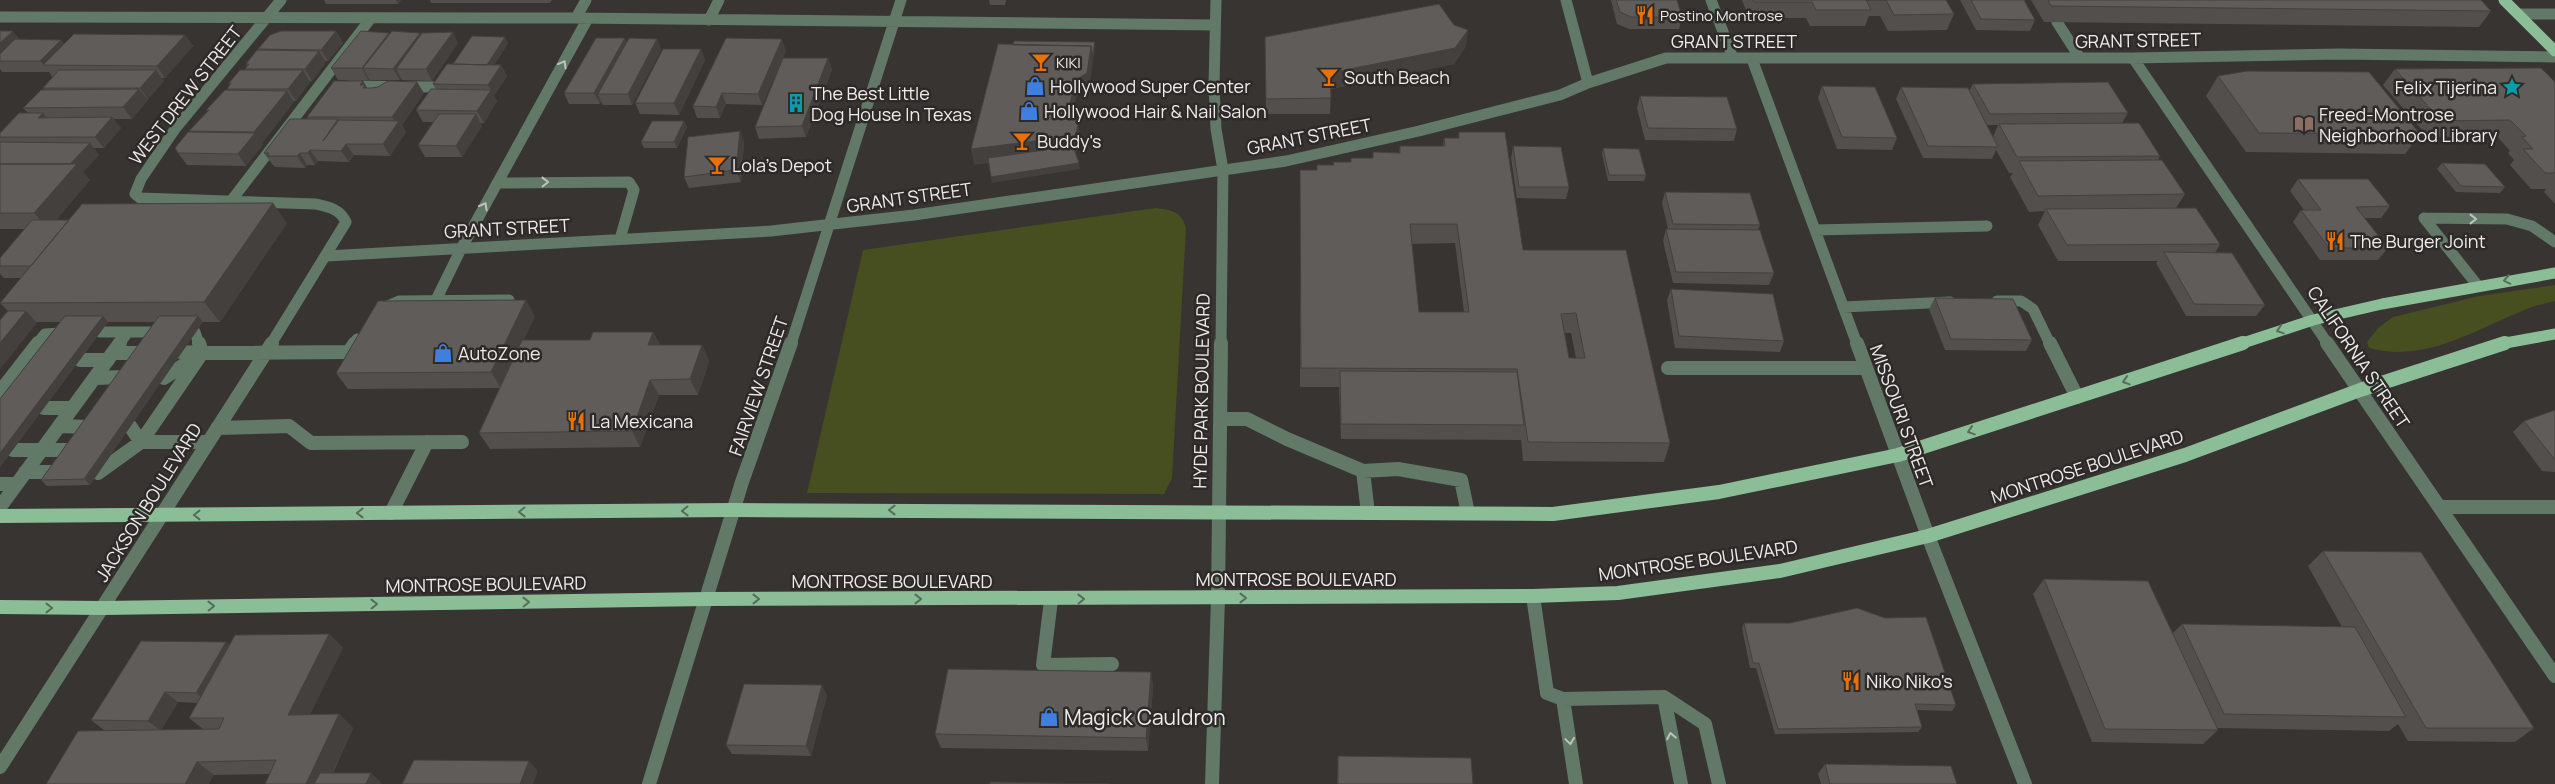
<svg xmlns="http://www.w3.org/2000/svg" width="2555" height="784" viewBox="0 0 2555 784" font-family="Manrope,sans-serif">
<style>
.green{fill:#474f20}
.lines{fill:none;stroke-linecap:round;stroke-linejoin:round}
.minor-far1{stroke:#627967;stroke-width:11}
.minor{stroke:#627967;stroke-width:14}
.major-far1{stroke:#8bbd97;stroke-width:11}
.major{stroke:#8bbd97;stroke-width:14}
.wall{fill:#534f4d;fill-rule:evenodd}
.shaded-wall{fill:#43403e}
.building{fill:#605c59;stroke:#43403e;fill-rule:evenodd}
.oneway{stroke:#bdc4bc}
.oneway2{stroke:#576c5a}
.labels{text-anchor:middle;dominant-baseline:central;stroke-width:5;stroke-linejoin:round;paint-order:stroke}
.far-poi-label{font-size:15px;fill:#eeecea;stroke:#2d2a28;text-anchor:start}
.street-label{font-size:18px;fill:#eeecea;stroke:#2d2a28}
.poi-label{font-size:18px;fill:#eeecea;stroke:#2d2a28;text-anchor:start}
.near-poi-label{font-size:21px;fill:#eeecea;stroke:#2d2a28;text-anchor:start}
</style>
<rect width="100%" height="100%" fill="#373432"/>
<path class="green" d="M1156,208C1172,210 1182,212 1186,228L1172,478L1164,494L807,493L863,250Z
M2555,285V301C2544,304 2532,306 2522,311C2473,331 2425,363 2369,348L2367,342L2379,327L2393,317L2479,296Z"/>
<g class="lines">
<path class="minor-far1" d="M1216,0L1214,85L1216,129L1223,170L1221,344
M1566,0L1588,83
M1711,0L1733,58
M2518,14H2555
M0,17L576,18L1214,25
M576,18L586,0
M709,20L719,0
M2057,22L2080,58
M2133,58L2328,344
M1752,59L1857,344
M349,86L433,87
M497,183L629,182L634,190L620,239
M231,201L371,18
M2424,218L2507,219L2532,226L2555,242
M2424,218L2478,286
M1815,230L1987,226
M327,256L771,231L914,215L1286,161L1419,131L1560,95L1588,83L1666,58H2133L2339,54L2555,57
M436,300L461,249L588,18
M1997,301H2021L2033,309L2050,344
M1843,307L1950,302
M383,308L399,301L509,300
M100,332H157
M195,332L199,344
M37,344L45,334L61,333
M119,344L128,332
M271,344L346,222C340,209 329,207 316,204L140,198L135,194L141,179L175,129L281,0
M354,344L357,339
M791,344L901,0"/>
<path class="minor" d="M199,343L202,353
M1857,343L1928,536L2025,784
M2050,343L2077,397
M2327,343L2555,676
M181,352L202,353
M113,353H142
M80,360H108
M1668,368H1866
M95,378L124,377
M164,378L197,356
M0,392L38,343
M44,408H72
M1220,419H1247L1287,439L1363,471L1398,469L1461,480L1468,513
M59,426L89,427
M130,426L141,442
M217,428L289,426L311,443L462,442
M208,442H141L202,353L349,352L355,343
M13,450H72
M1363,471L1368,513
M25,472H57
M98,473L141,442
M0,484H17
M0,507L120,343
M2440,507H2555
M391,513L427,442
M1533,596L1547,693L1563,699L1664,697L1681,784
M1051,600L1043,665L1112,664
M1664,697L1705,724L1719,784
M1563,699L1576,784
M0,767L272,343
M649,784L742,482L791,343
M1212,784L1218,598L1221,343"/>
<path class="major-far1" d="M2504,0L2555,51
M2240,344L2313,320L2382,304L2555,273
M2500,344L2555,334"/>
<path class="major" d="M0,516L733,510L1553,514L1719,492L1898,455L2243,343
M0,607L103,608L707,599L1533,596L1618,593L1780,571L1928,536L2185,455L2360,390L2505,343"/>
</g>
<path class="wall" d="M324,0H401L398,4H326Z
M430,0H552L550,3H431Z
M989,0H1006L1005,5H990Z
M1611,0H1677L1682,17L1679,29H1629L1617,24Z
M1742,0H1946L1954,14L1947,30L1888,31L1880,16H1869L1865,26H1810L1806,18H1749Z
M1960,0H2024L2035,20L2030,31L1976,30Z
M2031,0H2481L2491,11L2479,27L2044,22Z
M0,31L20,40H61L64,44L185,35L193,46L165,78H161L164,81L148,99H147L148,100L132,119H113L121,128L104,148H94L99,155L83,172L90,180L56,220L287,223L220,322H202L90,485L47,486L41,480L155,322H108L0,467V399L60,322H37L0,369V320L8,311L0,303L21,278H4L0,274V258L25,229H0V133L28,113L23,108L44,90L43,88L53,77H52L49,72H2L0,69Z
M336,31L343,43L328,61H325L326,62L312,81H310V82L296,101H293L294,102L262,143L263,144L246,166L187,165L178,153L190,132L189,131L208,111L206,110L228,90L227,89L230,85L229,83L245,70V69L247,66L246,64L259,50L258,49Z
M389,33V34L420,33L421,34L458,43L432,81L402,80L401,78L400,80H370L369,79L368,80H338L331,68Z
M505,37L508,43L494,65H501L507,76L494,96L497,101L484,123H480L482,126L462,157H425L418,145L433,122H423L416,110L436,89L433,84L453,64Z
M1265,37L1466,46L1454,64L1331,89L1330,114H1266Z
M625,38L626,42L657,39L661,50L632,105H603L601,101L600,104H569L564,93Z
M701,49L705,60L679,115L640,114L635,103Z
M786,51L762,105L726,104L720,118H697L693,106Z
M828,58L832,70L806,137L759,139L755,127Z
M2395,69L2555,82V204L2544,192L2546,189H2531L2510,165L2514,160L2508,153L2510,151L2497,136L2428,137L2383,85Z
M2218,76L2420,134L2405,154L2246,152L2206,96Z
M363,81L367,88L424,93L402,125L406,132L390,156L354,155L349,162L318,161L315,165H307L305,168L275,167L272,164L264,153L308,119L307,117Z
M1973,84L2128,113L2122,123L2160,156L2158,160L2185,194L2176,208L2220,244L2215,253L2265,305L2256,316H2186L2156,263L2158,261H2058L2038,225L2045,211L2029,212L2010,177L2013,173H2009L1996,150L1992,159L1923,158L1896,99L1901,87L1969,91ZM1987,125H1998L1993,137Z
M1822,86L1897,138L1892,150L1837,149L1818,98Z
M1640,96L1737,129L1734,141L1645,140L1637,108Z
M684,121L687,127L677,148H644L641,142Z
M740,131L744,143L741,182L689,188L684,177Z
M1459,132L1523,250H1626L1670,443L1664,462L1523,461L1521,440L1341,439L1339,387H1300V170H1317L1333,165L1373,158V152L1399,153L1400,146H1443L1444,138H1458ZM1455,243L1464,312H1419L1412,244ZM1565,333H1571L1576,358H1569Z
M1513,146L1569,187L1566,199L1517,198L1511,158Z
M1603,148L1646,175L1644,181H1608L1602,154Z
M2442,163L2505,187L2500,193L2456,192L2437,169Z
M2298,179L2390,206L2381,218H2364L2388,248L2378,260H2320L2293,222L2301,210H2304L2290,191Z
M1665,192L1760,225L1758,230L1774,273L1769,285L1673,283L1663,241L1666,229H1668L1662,203Z
M1671,289L1784,341L1780,352L1675,348L1667,300Z
M1935,298L2032,340L2026,351L1945,350L1929,309Z
M535,316L523,340H590L653,332L660,345H702L709,361L698,395H659L640,447L490,449L479,433L500,388L348,389L336,373Z
M2555,410V472L2542,471L2513,432L2524,421Z
M2323,551L2534,728L2515,742L2408,741L2398,724L2389,731L2217,728L2218,730L2203,744L2092,742L2033,594L2044,579L2173,633L2182,624L2342,627L2308,566Z
M1744,623L1956,705L1952,711L1917,710L1922,727L1918,732L1775,734L1756,668H1750L1742,628Z
M329,634L343,648L310,714H339L353,728L333,773L381,782L270,774L214,775L137,730H104L91,720L226,642L229,645ZM178,702L198,703L189,718L203,729L161,730Z
M1151,672L1153,687L1148,751L941,748L935,734Z
M827,695L811,756L732,754L726,745Z
M1338,756L1473,784H1337Z
M1825,764L1957,784H1821L1818,774Z"/>
<path class="shaded-wall" d="M396,0H401L398,4Z
M1468,30L1466,46L1454,64L1329,89L1330,73Z
M13,31L22,42L0,61V43Z
M336,31L343,43L328,61L321,50Z
M453,32L458,43L432,81L426,69Z
M389,33L395,44L363,68L369,79L368,80L362,68Z
M420,33L426,44L396,69L401,78L400,80L393,69Z
M185,35L193,46L165,78L157,66Z
M505,37L508,43L490,71L487,65Z
M625,38L630,50L598,94L601,101L600,104L594,93Z
M657,39L661,50L632,105L628,94Z
M782,39L786,51L762,105L758,94Z
M61,40L70,51L44,65L40,61Z
M1095,42V48L1089,89L1076,97L1070,134L1068,118L1074,81L1091,46Z
M701,49L705,60L679,115L674,103Z
M319,51L326,62L312,81L305,69Z
M828,58L832,70L806,137L802,126Z
M501,65L507,76L494,96L497,101L484,123L477,111L491,90L488,85Z
M156,70L164,81L148,99L140,88Z
M303,70L310,82L296,101L288,89Z
M363,81L372,96L360,85Z
M417,82L424,93L402,125L406,132L390,156L383,144L397,124L392,117Z
M139,89L148,100L132,119L123,107Z
M287,91L294,102L262,143L254,132Z
M722,93L726,104L720,118L716,107Z
M43,113L52,124L38,118Z
M476,114L482,126L462,157L456,146Z
M112,117L121,128L104,148L95,137Z
M684,121L687,127L677,148L674,142Z
M1078,125L1081,141L1077,152L974,165L971,149Z
M740,131L744,143L741,182L736,170Z
M255,133L263,144L246,166L238,154Z
M90,143L99,155L83,172L90,180L49,229L34,213L69,166Z
M346,144L354,155L349,162L341,151Z
M310,150L318,161L315,165L308,153Z
M300,153L307,165L305,168L297,156Z
M1079,163L1080,169L992,183L991,177Z
M273,203L287,223L220,322L204,302Z
M526,300L535,316L501,388L491,372Z
M26,311L37,323L0,369V343Z
M103,316L108,322L0,467V453Z
M198,316L203,322L90,485L84,479Z
M653,332L661,348L648,345Z
M702,345L709,361L698,395L690,379Z
M650,380L659,395L640,447L632,431Z
M329,634L343,648L303,729L288,715Z
M226,642L237,653L208,703L196,693Z
M1151,672L1153,687L1148,751L1146,738Z
M822,685L827,695L811,756L806,746Z
M165,692L178,702L161,731L148,721Z
M339,714L353,728L327,784H306Z
M529,761L538,771L533,784H520Z
M197,762L214,775L209,784H185Z
M371,773L381,782V784H366Z"/>
<path class="building" d="M1616,0H1677L1682,17H1631L1620,12Z
M1753,0H1946L1954,14L1894,15L1886,0H1866L1871,10H1816L1812,2H1754Z
M1971,0H2024L2035,20L1981,19Z
M2048,0H2481L2491,11L2051,6Z
M1439,4L1454,25L1468,30L1455,48L1330,73L1331,98L1266,99L1265,37Z
M0,31H13L0,43Z
M281,31H336L321,50L258,49L270,35Z
M361,31L389,33L362,68H331Z
M392,31L420,33L393,69L363,68Z
M453,32L426,69H396L422,33Z
M74,34L185,35L157,66L43,65Z
M472,36L505,37L487,65L453,64Z
M596,38H625L594,93H564Z
M629,38L657,39L628,94H598Z
M726,38L782,39L758,94L722,93L716,107L693,106Z
M15,39L61,40L40,61H0V54Z
M1014,41L1095,42L1092,56L1091,46L1013,45Z
M998,44L1091,46L1087,73L1074,81L1068,118L1076,117L1078,125L1075,136L971,149Z
M663,49H701L674,103H635Z
M257,50L319,51L305,69H245L249,64H246Z
M783,58H828L802,126L755,127Z
M447,64L501,65L488,85L433,84Z
M2541,68L2555,82V173H2545L2523,149H2533L2522,137L2526,136L2510,120L2441,121L2395,69Z
M59,70H156L140,88H43Z
M240,70H303L288,89H227L231,83H229Z
M2247,71L2369,72L2420,134L2259,133L2218,76Z
M334,81H363L360,85H365L363,88H371L378,87L388,81L417,82L392,117H307Z
M2108,82L2128,113L1990,114L1973,84Z
M1822,86L1875,87L1897,138L1842,137Z
M1901,87L1968,88L1998,147L1928,146Z
M139,89L123,107L23,108L41,90Z
M431,89L491,90L477,111L416,110Z
M225,90L287,91L254,132L189,131L209,110H206Z
M1640,96L1727,97L1737,129L1648,128Z
M19,113H43L38,118L112,117L95,137H0V133Z
M439,114H476L456,146L418,145Z
M290,119H338L323,141L339,120L399,121L383,144H346L341,151L310,150L308,153H300L297,156H267L269,153H264Z
M652,121H684L674,142H641Z
M2139,123L2160,156L2017,157L1999,124Z
M740,131L736,170L684,177L688,137Z
M188,132L255,133L238,154L178,153L175,148Z
M1459,132H1505L1523,250H1626L1670,443L1528,442L1517,369L1301,368L1300,170H1317V165H1334L1333,162H1351V158H1373V152L1400,153V146H1445L1444,138H1459ZM1410,224H1457L1469,312H1419ZM1576,313L1585,358H1569L1561,314Z
M0,142L90,143L70,164H0Z
M1073,146L1079,163L991,177L988,158Z
M1513,146L1561,147L1569,187H1519Z
M1603,148L1639,149L1646,175H1609Z
M2162,160L2185,194L2038,196L2019,161Z
M2442,163L2485,164L2505,187L2461,186Z
M0,164H77L34,213H0Z
M2298,179H2368L2390,206L2356,207L2388,248H2329L2301,210H2321Z
M1665,192L1750,193L1760,225L1673,224Z
M273,203L204,302L0,303L82,204Z
M2196,208L2220,244L2067,245L2046,209Z
M32,220H69L31,266H0V258Z
M1666,229L1760,230L1774,273L1676,272Z
M2164,252L2232,253L2265,305L2194,304Z
M1671,289L1773,294L1784,341L1679,336Z
M1935,298L2013,299L2032,340L1951,339Z
M526,300L491,372L336,373L378,301Z
M8,311H26L0,343V320Z
M65,316H103L0,453V399Z
M159,316H198L84,479L41,480Z
M593,332H653L648,345H702L690,379L650,380L632,431L479,433L522,340H590Z
M1340,371L1517,372L1524,425L1341,424Z
M2555,410V460L2524,421Z
M2323,551L2421,552L2534,728H2426Z
M2044,579L2148,581L2218,730L2105,729Z
M1857,608L1885,618L1926,617L1956,705L1915,704L1922,727L1778,729L1759,663H1753L1744,623H1790Z
M2182,624L2355,627L2406,717L2224,714Z
M329,634L288,715L339,714L306,784H265L276,760L197,762L185,784H46L78,731L219,729L224,718H189L235,635Z
M141,641L226,642L196,693L165,692L148,721L91,720Z
M948,669L1151,672L1146,738L935,734Z
M744,684L822,685L806,746L726,745Z
M1338,756L1471,758L1473,784H1338Z
M414,760L529,761L520,784H402Z
M1825,764L1951,766L1957,784H1830Z
M320,773H371L366,784H314Z
M990,782L1110,784H990Z"/>
<defs><path id="oneway-chevron" d="M-2-3.5L2.5 0L-2 3.5" fill="none" stroke-width="1.6" stroke-linecap="round" stroke-linejoin="round" transform="scale(1.25)"/></defs>
<g class="oneway">
<use href="#oneway-chevron" transform="translate(563 64) rotate(-61)"/>
<use href="#oneway-chevron" transform="translate(545 182) rotate(-1)"/>
<use href="#oneway-chevron" transform="translate(484 206) rotate(-61)"/>
<use href="#oneway-chevron" transform="translate(2473 219)"/>
<use href="#oneway-chevron" transform="translate(1671 736) rotate(-101)"/>
<use href="#oneway-chevron" transform="translate(1570 741) rotate(82)"/>
</g>
<g class="oneway2">
<use href="#oneway-chevron" transform="translate(2507 280) rotate(169)"/>
<use href="#oneway-chevron" transform="translate(2280 330) rotate(162)"/>
<use href="#oneway-chevron" transform="translate(2126 381) rotate(162)"/>
<use href="#oneway-chevron" transform="translate(1971 431) rotate(162)"/>
<use href="#oneway-chevron" transform="translate(892 510) rotate(-180)"/>
<use href="#oneway-chevron" transform="translate(685 511) rotate(179)"/>
<use href="#oneway-chevron" transform="translate(522 512) rotate(179)"/>
<use href="#oneway-chevron" transform="translate(360 513) rotate(180)"/>
<use href="#oneway-chevron" transform="translate(197 515) rotate(180)"/>
<use href="#oneway-chevron" transform="translate(1243 598)"/>
<use href="#oneway-chevron" transform="translate(756 599)"/>
<use href="#oneway-chevron" transform="translate(918 599)"/>
<use href="#oneway-chevron" transform="translate(1081 599) rotate(-1)"/>
<use href="#oneway-chevron" transform="translate(526 602) rotate(-1)"/>
<use href="#oneway-chevron" transform="translate(374 604) rotate(-1)"/>
<use href="#oneway-chevron" transform="translate(211 606) rotate(-1)"/>
<use href="#oneway-chevron" transform="translate(49 608)"/>
</g>
<defs>
<g id="restaurant-bare" transform="scale(1.5)"><path d="M-5-6h1v4h1v-4h1v4h1v-4h1v5L-1.5 .5V6h-2V.5L-5-1ZM5-6V6H3V1.5H1.5Q1.5-4 5-6Z" fill="#e8710a" stroke="#2d2a28" stroke-width="2.5" paint-order="stroke"/></g>
<g id="bar-bare" transform="scale(1.5)"><path d="M-6-5H6L.8 .8V4.5H3.5V6h-7V4.5H-.8V.8Z" fill="#e8710a" stroke="#2d2a28" stroke-width="2.5" paint-order="stroke"/></g>
<g id="shop-bare" transform="scale(1.5)"><path d="M-5-2.5h2.3a2.7 3.5 0 0 1 5.4 0H5L5.5 6h-11ZM-1.5-2.5h3a1.5 2.3 0 0 0-3 0Z" fill="#3f7fe0" stroke="#2d2a28" stroke-width="2.5" paint-order="stroke"/></g>
<g id="sight-bare" transform="scale(1.5)"><path d="M0-6L1.8-2.2L6-1.7L2.9 1.2L3.7 5.4L0 3.3L-3.7 5.4L-2.9 1.2L-6-1.7L-1.8-2.2Z" fill="#0f9aa8" stroke="#2d2a28" stroke-width="2.5" paint-order="stroke"/></g>
<g id="building-bare" transform="scale(1.5)"><path d="M-4-6H4V6H1V3H-1V6H-4ZM-2.5-4.3h1.7v1.8h-1.7ZM.8-4.3h1.7v1.8H.8ZM-2.5-1h1.7V.8h-1.7ZM.8-1h1.7V.8H.8Z" fill="#0f9aa8" stroke="#2d2a28" stroke-width="2.5" paint-order="stroke"/></g>
<g id="library-bare" transform="scale(1.5)"><path d="M-6-4Q-3-5.5-.7-3.5V5Q-3 3-6 4ZM6-4Q3-5.5 .7-3.5V5Q3 3 6 4Z" fill="#8d6e63" stroke="#2d2a28" stroke-width="2.5" paint-order="stroke"/></g>
</defs>
<g fill-rule="evenodd">
<use href="#restaurant-bare" x="1645" y="15"/>
<use href="#bar-bare" x="1041" y="62"/>
<use href="#bar-bare" x="1329" y="77"/>
<use href="#shop-bare" x="1035" y="86"/>
<use href="#sight-bare" x="2512" y="87"/>
<use href="#building-bare" x="796" y="103"/>
<use href="#shop-bare" x="1029" y="111"/>
<use href="#library-bare" x="2304" y="124"/>
<use href="#bar-bare" x="1022" y="141"/>
<use href="#bar-bare" x="717" y="165"/>
<use href="#restaurant-bare" x="2335" y="241"/>
<use href="#shop-bare" x="443" y="353"/>
<use href="#restaurant-bare" x="576" y="421"/>
<use href="#restaurant-bare" x="1851" y="681"/>
<use href="#shop-bare" x="1049" y="717"/>
</g>
<g class="labels">
<g class="far-poi-label">
<text x="1660" y="15">Postino Montrose</text>
<text x="1056" y="62">KIKI</text>
</g>
<g class="street-label">
<text transform="translate(2138 40) rotate(-1)">GRANT STREET</text>
<text x="1734" y="41">GRANT STREET</text>
<text transform="translate(185 95) rotate(-52)">WEST DREW STREET</text>
<text transform="translate(1309 136) rotate(-11)">GRANT STREET</text>
<text transform="translate(909 197) rotate(-8)">GRANT STREET</text>
<text transform="translate(507 228) rotate(-3)">GRANT STREET</text>
<text transform="translate(2359 357) rotate(56)">CALIFORNIA STREET</text>
<text transform="translate(758 386) rotate(-71)">FAIRVIEW STREET</text>
<text transform="translate(1201 391) rotate(-89)">HYDE PARK BOULEVARD</text>
<text transform="translate(1902 416) rotate(70)">MISSOURI STREET</text>
<text transform="translate(2087 466) rotate(-18)">MONTROSE BOULEVARD</text>
<text transform="translate(148 502) rotate(-58)">JACKSON BOULEVARD</text>
<text transform="translate(1698 560) rotate(-8)">MONTROSE BOULEVARD</text>
<text x="1296" y="579">MONTROSE BOULEVARD</text>
<text x="892" y="581">MONTROSE BOULEVARD</text>
<text transform="translate(486 584) rotate(-1)">MONTROSE BOULEVARD</text>
</g>
<g class="poi-label">
<text x="1344" y="77">South Beach</text>
<text x="1050" y="86">Hollywood Super Center</text>
<text x="2497" y="87" text-anchor="end">Felix Tijerina</text>
<text x="811" y="93">The Best Little<tspan x="811" dy="21">Dog House In Texas</tspan></text>
<text x="1044" y="111">Hollywood Hair &amp; Nail Salon</text>
<text x="2319" y="114">Freed-Montrose<tspan x="2319" dy="21">Neighborhood Library</tspan></text>
<text x="1037" y="141">Buddy's</text>
<text x="732" y="165">Lola's Depot</text>
<text x="2350" y="241">The Burger Joint</text>
<text x="458" y="353">AutoZone</text>
<text x="591" y="421">La Mexicana</text>
<text x="1866" y="681">Niko Niko's</text>
</g>
<g class="near-poi-label">
<text x="1064" y="717">Magick Cauldron</text>
</g>
</g>
</svg>
